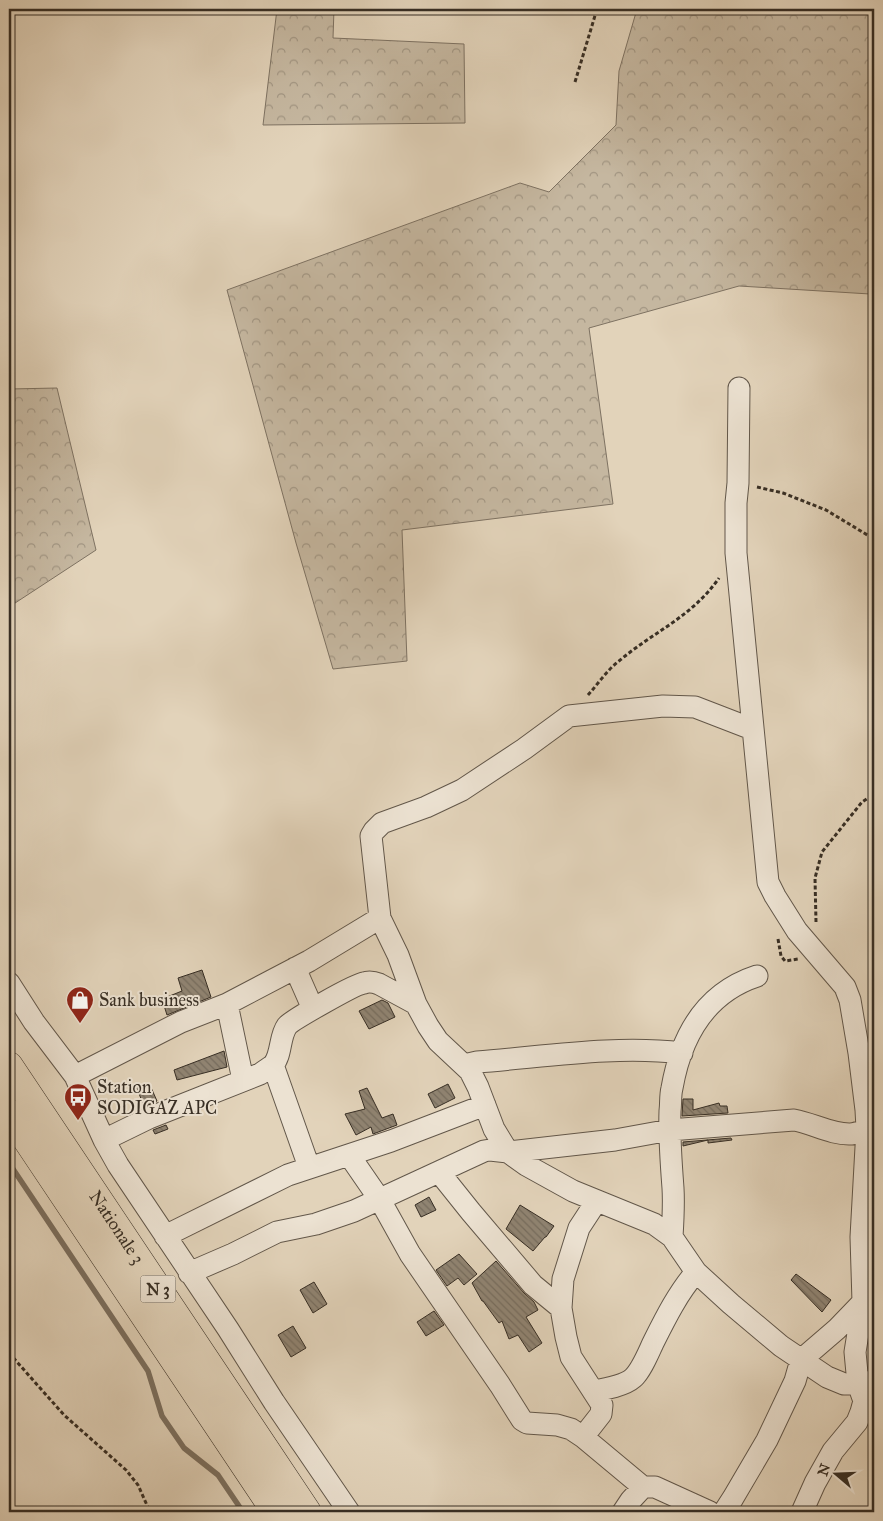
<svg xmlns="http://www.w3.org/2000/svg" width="883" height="1521" viewBox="0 0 883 1521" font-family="'IM FELL Great Primer',serif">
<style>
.forest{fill:url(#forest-crowns);stroke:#7e7262}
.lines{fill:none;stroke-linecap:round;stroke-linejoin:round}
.stream{stroke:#7b6f5f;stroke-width:5.5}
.building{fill:url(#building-back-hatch);stroke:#372e24}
.minor-casing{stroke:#62574a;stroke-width:23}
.primary-casing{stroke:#372e24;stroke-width:29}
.path{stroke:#372e24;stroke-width:3;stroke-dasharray:4 2.5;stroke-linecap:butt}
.minor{stroke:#ece2d2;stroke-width:21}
.primary{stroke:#e2d3ba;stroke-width:28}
.labels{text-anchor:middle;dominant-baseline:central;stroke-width:4;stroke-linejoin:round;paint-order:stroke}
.shield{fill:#ece2d2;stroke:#6d6458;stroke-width:1}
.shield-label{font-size:16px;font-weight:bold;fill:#372e24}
.poi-label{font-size:18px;fill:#372e24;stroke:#ece2d2;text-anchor:start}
.street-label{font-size:18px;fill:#372e24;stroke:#ece2d2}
</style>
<defs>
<pattern id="forest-crowns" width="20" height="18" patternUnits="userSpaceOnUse" patternTransform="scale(1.25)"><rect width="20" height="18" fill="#c5b7a0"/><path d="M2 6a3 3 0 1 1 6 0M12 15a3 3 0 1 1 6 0" fill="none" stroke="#a19582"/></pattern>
<pattern id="building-back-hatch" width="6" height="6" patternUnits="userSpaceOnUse" patternTransform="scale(1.25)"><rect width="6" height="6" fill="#908472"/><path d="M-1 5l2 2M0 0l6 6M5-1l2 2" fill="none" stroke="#766c5d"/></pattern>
</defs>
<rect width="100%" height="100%" fill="#e2d3ba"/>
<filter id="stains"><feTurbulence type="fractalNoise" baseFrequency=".004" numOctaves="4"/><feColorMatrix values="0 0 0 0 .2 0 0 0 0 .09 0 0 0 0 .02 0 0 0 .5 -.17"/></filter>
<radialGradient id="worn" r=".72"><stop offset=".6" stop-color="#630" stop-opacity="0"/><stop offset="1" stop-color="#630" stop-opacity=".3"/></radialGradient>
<path class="forest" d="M277,9H334L333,38L464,44L465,123L263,125Z
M637,9H874V288L870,294L739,286L589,328L613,504L402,530L407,661L333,669L296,543L227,290L520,183L549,192L616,125L619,71Z
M57,388L96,550L9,607V389Z"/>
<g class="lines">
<path class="stream" d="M9,1163L148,1371L162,1416L184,1448L218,1475L243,1512"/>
</g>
<path class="building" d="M202,970L211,997L167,1015L162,999L182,991L178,978Z
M382,1000L388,1003L395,1017L369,1029L359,1011Z
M224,1051L227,1067L177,1080L174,1070Z
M149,1083L157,1101L144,1107L137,1088Z
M448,1084L455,1098L435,1108L428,1094Z
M367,1088L382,1118L393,1114L397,1125L373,1134L371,1127L356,1135L345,1114L365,1109L359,1091Z
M683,1099H693V1110L719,1103L720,1106H727L728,1113L682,1116Z
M166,1125L168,1129L155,1134L153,1130Z
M731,1138L732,1140L708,1143V1140L683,1146V1142Z
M429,1197L436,1210L421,1217L415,1205Z
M520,1205L554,1226L546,1237H545L533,1251L506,1229Z
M459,1254L477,1274L464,1285L458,1278L447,1286L436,1270Z
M496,1261L524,1293L534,1302L538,1310L526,1317L542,1343L529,1352L518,1335L509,1339L502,1321L499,1323L483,1301H482L472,1283Z
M796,1274L831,1300L822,1312L791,1280Z
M314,1282L327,1304L313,1313L300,1290Z
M434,1311L444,1325L426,1336L417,1322Z
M293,1326L306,1348L291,1357L278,1335Z"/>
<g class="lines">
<g class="minor-casing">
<path id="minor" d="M739,388L738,483L736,503V553L768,882L775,896L797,931L845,987L850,1000L859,1053L866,1110L867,1129L861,1237L863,1302L855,1352L858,1384L864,1401L861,1412L857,1422L833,1451L815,1483L802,1512
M752,729L695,707L663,706L569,716L524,749L462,790L426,807L382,823L374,831L371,836L380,918L398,955L416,1004L428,1026L438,1041L470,1071L478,1087L494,1129L508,1152L526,1165L573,1191L654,1224L672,1237L696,1272L731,1304L781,1346L827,1377L844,1384H858L874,1381
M295,968L313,1009
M9,983L34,1022L75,1076L104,1140L118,1165L228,1329L274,1402L349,1512
M227,1004L243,1080
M273,1065L309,1167
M464,1065L477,1062C544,1057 614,1045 682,1053
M75,1076L181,1022L227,1004L309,961L380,918
M104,1140L149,1118L260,1074C264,1071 269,1068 273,1065C282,1055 279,1037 287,1026C292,1020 355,984 364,983C369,981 374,982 379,984L416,1004
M349,1155L380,1200L410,1254L500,1385L522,1420L527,1423L557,1425L571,1429L583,1437L643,1487
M439,1172L471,1212L533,1285L561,1308
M165,1236L288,1175L391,1141L485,1105
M672,1237C673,1221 674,1204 673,1188C671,1162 669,1137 670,1111C671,1104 670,1096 672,1088C681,1037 705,993 757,976
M189,1273L233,1254L277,1232L316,1224L354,1211L484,1151L490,1150L508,1152L615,1140L670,1130L794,1120C812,1123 832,1135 851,1134C859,1133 867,1129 874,1128
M593,1391C605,1389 624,1386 633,1378C642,1370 649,1351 654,1341C666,1317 678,1293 696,1272
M583,1437L601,1414L602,1405L571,1357L566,1337L561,1308L563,1279L579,1228L596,1202
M623,1512L631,1500L643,1487H655L710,1512
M724,1512L733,1498L767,1440L795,1381L801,1360L837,1329L863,1302"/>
</g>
<g class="primary-casing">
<g id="primary">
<path id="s1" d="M9,1066L307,1512"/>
<path d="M9,1113L276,1512"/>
</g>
</g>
<path class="path" d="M575,82L597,9
M757,487L783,493L826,510L874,539
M588,695C598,684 607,670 619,661C653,632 692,617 719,578
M816,922L815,878L822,852L862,802L874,794
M778,939L781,956L785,961L798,959
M9,1353L64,1415L126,1470L138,1485L150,1512
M9,1507L29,1512"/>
<use href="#minor" class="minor"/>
<use href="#primary" class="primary"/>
</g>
<defs>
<g id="shop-pin" transform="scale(1.4375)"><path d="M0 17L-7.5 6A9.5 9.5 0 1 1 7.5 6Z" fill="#8f2418" stroke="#ece2d2"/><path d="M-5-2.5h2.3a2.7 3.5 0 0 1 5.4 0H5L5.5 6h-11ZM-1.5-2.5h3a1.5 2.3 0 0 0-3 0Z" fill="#fff"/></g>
<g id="bus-pin" transform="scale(1.4375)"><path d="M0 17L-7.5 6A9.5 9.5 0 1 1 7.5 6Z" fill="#8f2418" stroke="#ece2d2"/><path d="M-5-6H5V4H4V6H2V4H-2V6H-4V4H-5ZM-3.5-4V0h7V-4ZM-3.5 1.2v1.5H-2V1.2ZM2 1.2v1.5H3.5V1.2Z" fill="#fff"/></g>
</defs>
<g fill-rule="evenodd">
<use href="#shop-pin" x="80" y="1000"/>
<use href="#bus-pin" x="78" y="1097"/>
</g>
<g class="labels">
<rect class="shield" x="140.5" y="1275.5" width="35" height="27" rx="4"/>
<g class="shield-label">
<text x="158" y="1289">N 3</text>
</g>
<g class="poi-label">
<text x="99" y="1000">Sank business</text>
<text x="97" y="1087">Station<tspan x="97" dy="21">SODIGAZ APC</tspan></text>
</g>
<g class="street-label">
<text stroke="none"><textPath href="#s1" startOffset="194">Nationale 3</textPath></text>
</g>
</g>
<rect width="883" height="1521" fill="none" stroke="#e2d3ba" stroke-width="30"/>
<rect x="10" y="10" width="863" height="1501" fill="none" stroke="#372e24" stroke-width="2.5"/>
<rect x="15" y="15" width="853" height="1491" fill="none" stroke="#372e24"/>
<g transform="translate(836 1474) rotate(289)" stroke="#ece2d2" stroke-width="4" paint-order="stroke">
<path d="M0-4L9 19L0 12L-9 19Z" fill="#372e24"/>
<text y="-8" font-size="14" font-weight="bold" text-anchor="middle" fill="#372e24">N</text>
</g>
<rect width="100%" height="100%" filter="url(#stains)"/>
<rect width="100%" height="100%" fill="url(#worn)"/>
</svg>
